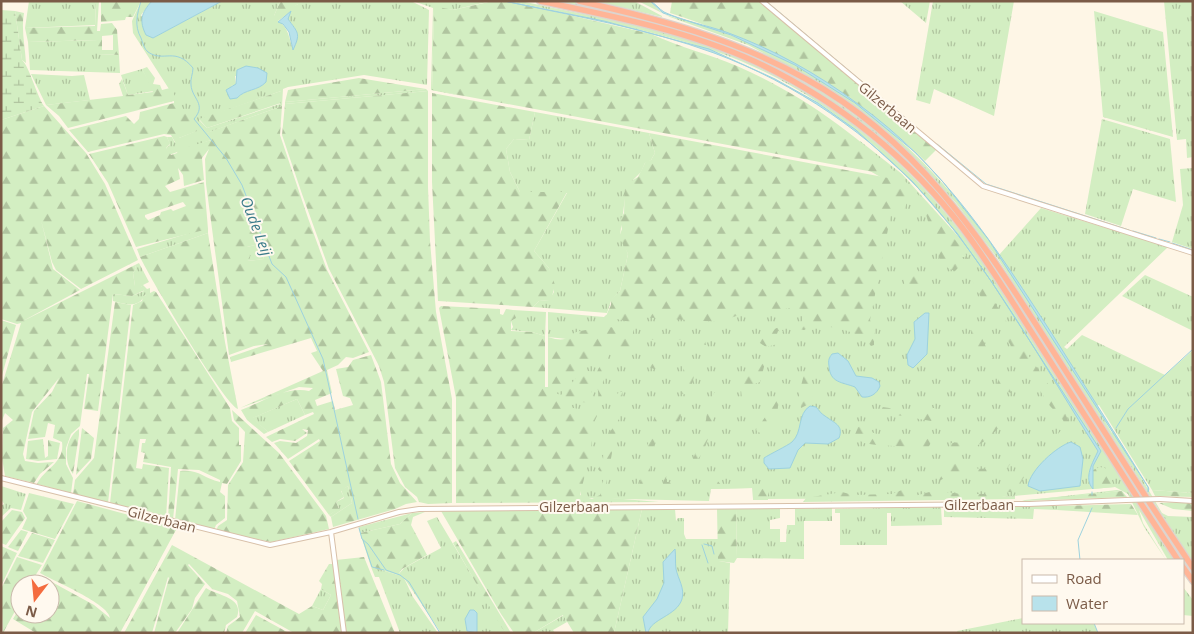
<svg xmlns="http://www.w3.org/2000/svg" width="1194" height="634" viewBox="0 0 1194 634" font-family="'Open Sans',sans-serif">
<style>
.grass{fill:url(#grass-tufts);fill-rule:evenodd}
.forest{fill:url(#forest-firs);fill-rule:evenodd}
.wetland{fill:url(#wetland-marsh)}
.water{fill:#b8e2eb;stroke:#9dd2de}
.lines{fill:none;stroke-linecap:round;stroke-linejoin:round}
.stream{stroke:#9dd2de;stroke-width:1}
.secondary-casing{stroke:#d8c0a9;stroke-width:6}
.highway-casing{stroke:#ddd4cf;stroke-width:8}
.secondary{stroke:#fff;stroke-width:4}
.highway{stroke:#ffb597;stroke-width:5.5}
.secondary-bridge-casing{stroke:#d8c0a9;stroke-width:6;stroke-linecap:butt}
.secondary-bridge{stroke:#fff;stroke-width:4}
.labels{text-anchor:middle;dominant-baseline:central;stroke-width:4;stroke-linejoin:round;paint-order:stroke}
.street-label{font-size:14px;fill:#7b5b47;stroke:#fff9ef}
.water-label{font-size:15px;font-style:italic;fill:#3b7b8a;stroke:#fff9ef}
</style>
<defs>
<pattern id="grass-tufts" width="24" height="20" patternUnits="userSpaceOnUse" patternTransform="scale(1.25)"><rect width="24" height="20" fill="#d3eec2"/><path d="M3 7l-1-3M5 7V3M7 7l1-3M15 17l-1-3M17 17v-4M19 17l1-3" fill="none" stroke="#b0c49f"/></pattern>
<pattern id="forest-firs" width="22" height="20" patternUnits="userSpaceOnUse" patternTransform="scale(1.25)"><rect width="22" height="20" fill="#d3eec2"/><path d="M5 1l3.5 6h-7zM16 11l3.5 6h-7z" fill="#b0c49f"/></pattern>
<pattern id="wetland-marsh" width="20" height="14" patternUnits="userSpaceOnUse" patternTransform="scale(1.25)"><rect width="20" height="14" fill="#d3eec2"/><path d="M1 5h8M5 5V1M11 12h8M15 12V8" fill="none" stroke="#b0c49f"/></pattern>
</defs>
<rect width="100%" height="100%" fill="#fef6e6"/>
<path class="grass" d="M29,1H96L95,25L25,28Z
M141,1H152L141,15L153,38L222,1H280L274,16L298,4V1H411L429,10L427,85L364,75L288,87L283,89L282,106L207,133L211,140L169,155L166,148L170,145L167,137H172L175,143L179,138L196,131L133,33L132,21ZM290,12L288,19C299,34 299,31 293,49C289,39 289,27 278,21ZM235,76L266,82C258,91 245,89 237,98L231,86L236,85ZM281,91L280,104L207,128L199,120Z
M413,1H491L453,10L434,7L432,89L467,97L431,90L433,8Z
M508,1H520C586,15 655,26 718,50C810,85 892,145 953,222C985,262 1012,306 1039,349C1071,399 1102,448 1133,497L1134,502L1136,501L1174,560H1168L1139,510L1143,523L1166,560L1144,527L1128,494L1115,487L991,498L753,499L752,488L711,489L709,501L581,498L578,426L552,395L593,330L576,333L567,339L548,337V312L604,317L606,315L689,313L896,186L856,163L860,141L902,174L965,244C901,160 818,87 717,52C649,29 578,16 508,1Z
M550,1H571L662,23L754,55L824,93L878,132L929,180L994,262L1143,497L1139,498L959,221L859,122L735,51Z
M595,1H634L662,16V17Z
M638,1H650C654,5 659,11 664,14C673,18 684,19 693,22C716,29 739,38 761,48C860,93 938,166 999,255L1041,208L1168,247L1064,347L1067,349L1082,335L1165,375L1193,350V493L1152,490L1099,405L1096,406L1112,433L1114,431L1162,513L1168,516L1193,517V563L998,259L956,203L920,164L881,129L806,76L748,45L670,17Z
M900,1H930L926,23Z
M933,1H1014L994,116L934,89L930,104L916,100Z
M1164,1H1193V157L1187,158L1186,139L1177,140Z
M1094,11L1163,32L1173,137L1103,117Z
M98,40V54L119,55L120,73L30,70L28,42Z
M142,69L154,91L128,95L121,75Z
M31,74L72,76L84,75L90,100L46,105Z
M426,89L428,91L285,104V102Z
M535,112L649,133L655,153L651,160L645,163L641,172L633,180L626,191L620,235L628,254L620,291L611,301L607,313L533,307L539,301L549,300L554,292L549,268L534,251L567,193L520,192L510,172L506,149L514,139L529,140Z
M1102,119L1170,139L1176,202L1133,189L1121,226L1085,214Z
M1193,168V249L1172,242L1183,205L1180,169Z
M203,229H208V233L140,257L137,249Z
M259,244L264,259L247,261V247Z
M139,263L149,282L143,285L147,289L150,288V293L154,291L156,292L149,296L145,295C138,309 125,304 113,301V294L132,296L144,291L141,286H135L133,273L136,269L135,265Z
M1145,275L1193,297V331L1122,296Z
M513,310L546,312L545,336L532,332L511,330L513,327L511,321L514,319Z
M297,399L305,415L268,432L252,418Z
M1,486L26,494L21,510L11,508L1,517V506L4,504L1,499Z
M348,486L352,503L331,517L329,515L339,508L336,502L344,498L341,490Z
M1117,490L1122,491L1022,501Z
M1146,501L1193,570V577L1143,502Z
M1058,506L1057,510L1034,509L1033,519L944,517V507Z
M941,507L942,525L891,526V513H887V545H840V513H835V509Z
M780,508V518L770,520V529H780V542H786L787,525H795V509L832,508V521H804V559L737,558L736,509Z
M642,509H675L676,521L678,518H684V534L686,539H718L719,561L730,563L728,633H614Z
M412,513L400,524L360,533L359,527Z
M437,517L506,633H477V613L465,619L468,633H441L404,578L413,597L438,633H400L379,577H375L371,567L398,575L404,568L441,548L427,521Z
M1183,587L1193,600V616L1183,615Z
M321,589L331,595L323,610L312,606Z
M564,615L567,622L553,630L555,633H533Z
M1023,618V623H1094L1098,633H958L957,631Z"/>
<path class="forest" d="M96,1H99L97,31H100L101,24L112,23L117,30L119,55L98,54L97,40L28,42L25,28L95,26ZM113,35V50H102V36Z
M101,1H141L133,17H126L125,20L101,22Z
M280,1H298V4L275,19L274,16Z
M493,1H509L651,34C679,47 709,54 737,66C802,94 857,135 907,183L908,200L904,210L898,207L891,214L870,320L874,330V345L871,346C861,330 819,321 804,330L787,327L785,325L801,323L806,312L791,308L772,311L768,310L736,316L720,322L639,317L633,323L613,318L606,323L605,327L633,328V341L628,360L626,361L617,351L613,341L607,338V362H587L586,368L573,372L555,393L561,395L579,375L589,371L593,401L597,402C602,389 590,378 601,365L606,364L602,387L603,405L561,399V402L573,408L595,413L597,416L589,433L592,439L591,450L580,495L592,499L600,495C603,486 606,477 598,469L603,461L604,439L613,428L616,432L604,495L611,498L659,502L456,503V398L439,308L441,306L500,309V314L503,315L506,309L513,310L516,318L511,321V331L532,332L545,336V387H548V337C570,344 566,334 580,331C598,328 599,331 607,314C609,308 612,306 611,300L620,291L628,254L619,237L622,229L620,220L624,213L625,185L638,177L646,161L651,160L655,153L649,133L894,179L895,176L432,90L434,6L453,10Z
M672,1H759L936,150L925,161C850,88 769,45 670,13Z
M15,11L24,13C21,29 25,46 26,63L22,60Z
M147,67L155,78L153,84L160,85L162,90L170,88L197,131L179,138V142L176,144L171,135L164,134L88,152L69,130L126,116L134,124L139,119L140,112L174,103V101L68,128L59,116L46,105L123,96L119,84L122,79L128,95L153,92L142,69Z
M359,78L426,89L285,102L288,90Z
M281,91V103L207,128L199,119Z
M428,91V187L430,241L436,312L452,399V503L428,504L419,502L417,497L405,487L395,468L384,382L379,366L329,269L302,194L282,135L285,104Z
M432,93L535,112L529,140L514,139L506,149L510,172L520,192H567L534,251L549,268L555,285L551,300L539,301L533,307L438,301L432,182Z
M44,106L86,153L105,184L138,260L81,289L56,270L52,262L41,220L53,269L80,290L21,322L135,265L136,269L133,273L135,286H141L145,290L132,296L113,294L98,411L84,409L89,374H87L80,426L71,434L66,448V464L73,478L71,493L37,484C45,468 65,463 62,442L53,438L55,425L48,423L45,437L28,439L34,411L52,392L59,378L32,412L23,454L25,461L38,463L54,462L40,474L34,483L5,476L2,458L3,428L13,420L5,413L1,423V388L21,323L17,324L1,319V120Z
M282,106L280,135L308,218L327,270L369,352L353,358L346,357L338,365L327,370L332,393L315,400L317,406L333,401L335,410L353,405L350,398L343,396L336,369L348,367L353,360L371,355L381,382L391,464L400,483L417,502L406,504L395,509L333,527L331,517L352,503L348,486L341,491L344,497L336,502L339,509L329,515L289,461L320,441L319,439L288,459L274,443L280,441L296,443L307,436L308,430L302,429L307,433L295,441L280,439L272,442L266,437L314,414L313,412L305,415L297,399L253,418L268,432L264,434L247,420L241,410C262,402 287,386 309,391L313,388L299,387L240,408L323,371L311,353L317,351L311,338L231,362L230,357L268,344L254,346L229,355L206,184L205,159L209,149L202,158L204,180L184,186L183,175L178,168L180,179L165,186L170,192L204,182L208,229L136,247L108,183L89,154L164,136L167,137L170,144L166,148L171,155L177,153L178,150L211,140L206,133ZM183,202L186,206L173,211L171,209L161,212L160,215L148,220L145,217V215ZM259,244L264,259L247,261L250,256L247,247Z
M911,186L961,247L1014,334L1063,406L1070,426L1061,438H1058V434L1065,426L1063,420L1050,406L986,307L973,282L964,257H961L959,267L955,271C925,262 936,208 912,194Z
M208,233L225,342L238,409C224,404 150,278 140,257Z
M908,259L913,260L915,272L918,270L922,286L920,290L910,289L904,283Z
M156,292L230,408L232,421L239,428V445H241V461L227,484L222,483L220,492L225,496V518L216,525L214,530L175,520L180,471C199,469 203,478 220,482V480L199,470L178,469L173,520L168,518L171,467L143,462L145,453L141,452L142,443H145L146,439H140L136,468L142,469L143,464L169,468L166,518L110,503L133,305L142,301L143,296Z
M115,302L131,305L108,503L73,494L75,480L94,458Z
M1,320L16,325L1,379Z
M780,327L783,332L778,331L777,334L786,336V339L783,345L778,344L766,347L754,339L740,343L732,333L741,338L748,334C754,334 759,337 765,336C772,334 773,328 780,327Z
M978,328L985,345L996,364L994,366L981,360L971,347V330Z
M652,333L682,335L699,342L705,341L706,345L682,339L668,343L645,338Z
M755,359L765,363L760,382L754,384V388L747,394L748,398H742L741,390Z
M663,360L675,361L673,366L654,369L642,364L644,361L652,363Z
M688,362L693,364L696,369L689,395L682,394L684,367Z
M805,370L809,373L813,397L811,403L801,408L799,394Z
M1001,372L1007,379L1011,393L996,387Z
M783,383L787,386L778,406L777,419L764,436L756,430L775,403Z
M662,384L665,386L662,418L649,462L651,477L644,482L641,491L639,487C642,474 644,461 647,448C652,426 662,409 656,387Z
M717,389L723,393C709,413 712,454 692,463L706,420L708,402Z
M623,391L619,419L617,422L611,417L612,411L616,409V401L612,396Z
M680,397L686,402L677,427L674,417Z
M882,407L904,410L934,408L938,411V415L931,421L885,413L881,410Z
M1000,409L1004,411L998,420L1001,425C988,440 970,456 949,449L951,443L962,442L983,429L985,424Z
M232,410L279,453L326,516L329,529L271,542L216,531L218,526L227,520L228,485L243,462L245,432L234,420Z
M862,426C888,445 905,434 933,439L928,448C922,448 869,445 864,443C861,441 857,439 854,437L858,427Z
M82,428L94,438L91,459L76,475Z
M79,429V435L73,474C63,461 65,438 79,429Z
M43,439L45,458L48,456V440L60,443L57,459L38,461L26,459L28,441Z
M1010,446L1014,457C997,495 967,464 939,481L930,464C949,452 975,478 995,465C1002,461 1004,451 1010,446Z
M671,464L674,465L673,470L669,469L666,478L667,482H672L671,487H665V499H661L664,482L661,474L664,468Z
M1100,467L1105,468L1115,487L1093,489V470Z
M1021,473L1024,477L1016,492H997L1015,478H1019Z
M716,479L722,486H748L768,489V500H753V488L711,489L713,480Z
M909,487L907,495L911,497L933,491L964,494H990L994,497L1015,496V499L803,502L806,498L842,492L853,495L892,494Z
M1152,490L1193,493V497L1155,496Z
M1122,491L1127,497L1022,501L1025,500Z
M29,493L74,504L55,539L22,529L27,518L23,511Z
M77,501L177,528L120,633H36L13,619L20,607V614H50V584H34L39,575L94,605L110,618C109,604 54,581 40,573Z
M1183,502L1193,504V511L1173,509L1159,503Z
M1131,504L1138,515L1057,510L1058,506Z
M642,509L614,633H574L563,615L533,633H514L501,614L441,511Z
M717,509H736L737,558L734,563L718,561Z
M12,510L22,512L25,518L6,545L1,543V522Z
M425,512L413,517L411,525L427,555L402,569L398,575L371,567L360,533L400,524L412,513Z
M21,530L28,532L18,551L8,547Z
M32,533L55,540L43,563L18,556Z
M456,541L511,633H506L500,625L453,543Z
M172,545L299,614L312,606L323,610L331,595L321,589L322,584L319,581L329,564H334L342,633H294L255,611L242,633H226L228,626L240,617L237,601L228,594L212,589L189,564L188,565L205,584L195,598L192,609L175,633H154L169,578L168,577L152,633H124Z
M1,546L17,553L1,586Z
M17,557L42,565L30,584H20V602L3,633L1,589Z
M364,557L395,633H345L336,560Z
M206,588C218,596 244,597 237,617L226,625L224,633H177Z
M256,615L289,633H245Z"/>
<path class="wetland" d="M1,10L15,11L22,60C29,66 37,96 44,106L1,120Z"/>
<path class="water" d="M152,1H222L153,38L146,35C139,21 141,13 152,1Z
M504,1L604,21L709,49L775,79L818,103L856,130L912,181L957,233L991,281L1101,451L1093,466V489C1083,478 1093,462 1098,451C1045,368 994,274 929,200C872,135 795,83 714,53C646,28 574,16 504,1Z
M650,1C655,3 659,9 664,12C683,21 706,25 726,32C773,49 818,74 858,104C943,165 998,250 1054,337C1086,388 1117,436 1148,487C1149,488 1149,490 1148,492V487L988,239L943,182L916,153L855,103L795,65L731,35L663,13Z
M291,11L288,19C298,33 301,33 293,50L289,32L283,24L278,22Z
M246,66L258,68L267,73L266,82C258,91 245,89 237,98L230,99L226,90L236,84L237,70Z
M925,313H929L927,354L913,368L908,365L907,355L915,339L914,322Z
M838,353L848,361L856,376L872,378L879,382L880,386C877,394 870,398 862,397L855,387C842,382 830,383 829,366C828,360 829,358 832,354Z
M810,406L816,407C819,410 821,414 825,416C834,423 844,425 839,438L828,444L805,443L798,450L790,468L769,469L764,463V458C770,454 787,446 792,442C803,432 797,414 810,406Z
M1071,442L1080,447L1083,459L1080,486L1040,491L1028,486C1030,470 1057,446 1071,442Z
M675,549C676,556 675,562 676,569C678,579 685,588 682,599C677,616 650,619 648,633H646L643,617L657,599L664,583L663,562Z
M470,610H474L477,613V633L467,631L465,619Z"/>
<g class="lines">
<path class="stream" d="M141,1C137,15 134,25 141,38C143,43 144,49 148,52C164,63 175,46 193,68C193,74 190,79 191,85C192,99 207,104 194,119L226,158L242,185L272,264L286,277L323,359L358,519
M766,1L909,121
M937,144L986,184L1129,230
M1133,231L1156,238
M1159,239L1170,242
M1172,243L1193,250
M1116,428L1128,409L1193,349
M1092,492V495
M359,528L362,539L368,544L386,570L400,575L409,582L440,633
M363,540L372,567L384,570
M704,544L712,546L714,554
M702,545L708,563
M1080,560L1078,540L1092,508
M1094,623L1098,633"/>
<g class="secondary-casing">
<path id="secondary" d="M762,1L983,186L1193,253
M1,478L270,545L331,532L399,512L419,509L1029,504L1126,500
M1160,499L1193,501
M331,532L344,633"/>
</g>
<g class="highway-casing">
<path id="highway" d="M540,1C613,16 688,31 756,62C837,100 910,158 964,230C991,266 1014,305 1038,342C1071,394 1104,446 1137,497
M579,1C659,19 735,39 806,79C915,139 979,235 1044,337C1078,390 1112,444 1146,497
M1140,502L1178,560
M1149,502L1193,568
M1183,567L1193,581"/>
</g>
<use href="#secondary" class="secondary"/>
<use href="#highway" class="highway"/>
<g class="secondary-bridge-casing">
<path id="secondary-bridge" d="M1126,500L1160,499"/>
</g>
<use href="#secondary-bridge" class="secondary-bridge"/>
</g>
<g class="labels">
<g class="street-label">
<text transform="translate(888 107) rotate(40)">Gilzerbaan</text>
<text x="979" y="504">Gilzerbaan</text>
<text x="574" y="506">Gilzerbaan</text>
<text transform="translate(162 519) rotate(14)">Gilzerbaan</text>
</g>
<g class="water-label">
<text transform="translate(257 226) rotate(69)">Oude Leij</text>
</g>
</g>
<rect width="1194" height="634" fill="none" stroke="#7b5b47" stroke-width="5"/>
<rect x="1022" y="559" width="162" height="65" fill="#fff9ef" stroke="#cabaac"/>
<rect x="1032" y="575" width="25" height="8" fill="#ffffff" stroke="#cabaac"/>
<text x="1066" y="584" font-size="15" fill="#7b5b47">Road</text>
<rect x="1032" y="596" width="25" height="15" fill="#b8e2eb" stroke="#cabaac"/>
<text x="1066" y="609" font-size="15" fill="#7b5b47">Water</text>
<g transform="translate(35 599) rotate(196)"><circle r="24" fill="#fff9ef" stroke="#cabaac"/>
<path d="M0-4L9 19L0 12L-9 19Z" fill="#f46c3f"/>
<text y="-8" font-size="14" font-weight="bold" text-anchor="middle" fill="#7b5b47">N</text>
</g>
</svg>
